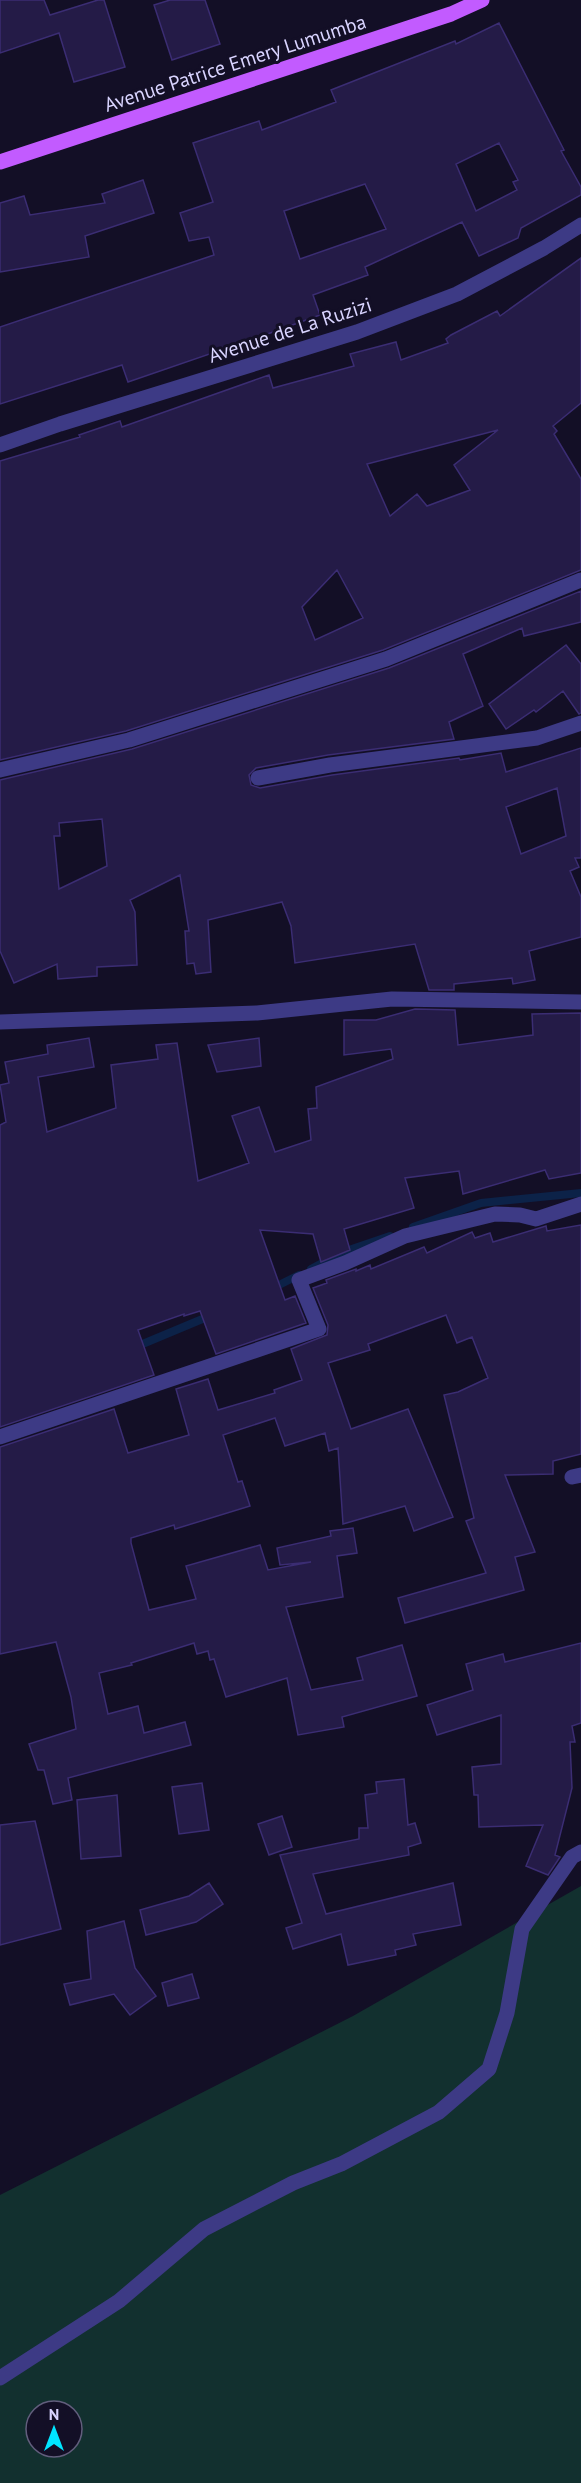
<svg xmlns="http://www.w3.org/2000/svg" width="581" height="2483" viewBox="0 0 581 2483" font-family="'PT Sans',sans-serif">
<style>
.green{fill:#12302f;fill-rule:evenodd}
.lines{fill:none;stroke-linecap:round;stroke-linejoin:round}
.stream{stroke:#0c2248;stroke-width:8}
.building{fill:#241b47;stroke:#3b2d73;stroke-width:1.5;fill-rule:evenodd}
.street{stroke:#3d3a85;stroke-width:15}
.primary{stroke:#c25bff;stroke-width:15}
.labels{text-anchor:middle;dominant-baseline:central;stroke-width:6;stroke-linejoin:round;paint-order:stroke}
.street-label{font-size:20px;fill:#d9d4ff;stroke:#130f26}
</style>
<rect width="100%" height="100%" fill="#130f26"/>
<path class="green" d="M581,1886V2483H0V2195L353,2016ZM36,2411H72V2447H36Z"/>
<g class="lines">
<path class="stream" d="M413,1227L481,1203L581,1193
M311,1269L343,1252L390,1236
M271,1289L299,1275
M133,1348L212,1315"/>
</g>
<path class="building" d="M0,0H44L50,15L98,0H104L125,67L74,82L59,33L0,53Z
M170,0H205L220,44L172,60L154,5Z
M499,23L564,150L561,151L581,187V195L521,228L518,238L479,256L462,222L365,267L368,275L313,295L320,315L262,336L128,382L122,365L0,404V327L214,255L209,237L189,241L180,213L213,202L193,143L259,121L262,130L336,102L331,90L455,41L456,44ZM499,143L518,180L513,182L517,190L476,211L456,164ZM365,184L386,229L300,259L284,211Z
M143,180L154,213L85,236L89,257L0,272V203L24,196L30,215L105,203L102,194Z
M581,258V403L553,426L557,431L554,434L581,479V570L383,650L126,731L0,760V461L80,437L79,435L120,421L122,427L269,375L273,388L354,366L350,354L396,342L401,360L448,343L446,339L451,335L497,311L500,316ZM498,430L454,465L470,490L427,506L417,494L390,516L367,464ZM337,570L363,618L315,640L302,607Z
M581,591V622L524,636L522,628L463,654L483,706L449,722L454,739L328,755L256,768L249,775L251,785L260,788L332,775L459,758L460,760L501,753L506,772L581,748V858H575L579,867L570,871L581,897V937L529,951L535,980L513,984L512,978L454,984V990H429L415,944L295,963L291,926L282,902L208,920L211,972L196,974L194,963L187,964L185,931H189L180,875L130,900L135,912L137,965L97,967V976L58,979L57,964L14,983L0,951V780L132,749L389,668ZM557,788L566,836L521,854L506,807ZM102,819L107,866L59,889L54,836H60L59,823Z
M566,645L581,664V713L579,714L563,691L536,712L534,710L506,729L489,704Z
M415,1009L455,1010L458,1045L533,1035L532,1014L581,1013V1173L549,1179L545,1170L463,1194L459,1171L405,1178L414,1208L344,1229L350,1250L321,1262L313,1234L260,1230L285,1300L295,1296L306,1323L216,1354L200,1311L184,1316V1314L138,1330L154,1375L0,1427V1125L6,1122L0,1085L9,1083L5,1062L48,1054L47,1045L89,1038L94,1067L38,1077L47,1132L116,1108L111,1065L158,1059L156,1045L177,1043L198,1181L249,1163L232,1116L259,1107L275,1152L311,1140L308,1109L317,1108L316,1087L393,1059L391,1049L344,1055V1020H376Z
M259,1038L261,1066L217,1072L208,1045Z
M581,1225V1454L553,1461V1474L505,1475L535,1552L515,1557L524,1590L405,1623L398,1598L486,1573L466,1521L474,1518L444,1395L458,1392L488,1378L472,1337L457,1343L446,1315L368,1344L370,1350L328,1363L351,1429L408,1409L453,1517L414,1531L405,1506L343,1524L338,1448L329,1451L325,1433L285,1446L275,1418L223,1435L238,1482L242,1481L250,1506L175,1529L174,1525L131,1538V1543L149,1610L196,1599L186,1566L260,1545L268,1570L311,1562L280,1565L277,1548L331,1536L330,1531L353,1528L357,1553L337,1556L343,1597L286,1607L311,1690L363,1680L357,1658L402,1645L417,1696L342,1717L344,1727L298,1735L287,1678L226,1697L214,1659L210,1660L208,1651L197,1654L194,1643L131,1663L132,1665L99,1673L108,1714L138,1706L144,1733L185,1722L191,1745L68,1778L72,1800L53,1804L44,1770H38L29,1744L76,1729L71,1697L56,1642L0,1654V1447L114,1409L128,1453L189,1435L176,1389L208,1379L218,1410L275,1393L274,1390L302,1380L291,1349L327,1335L328,1325L313,1288L327,1283L326,1280L356,1269V1271L370,1265L371,1269L424,1247L427,1253L472,1232L475,1238L490,1233L493,1242L546,1226L547,1231Z
M581,1643V1723L572,1726L575,1742H570L572,1788L555,1855L560,1857L548,1875L526,1866L543,1825L479,1827L478,1795H474L472,1767L501,1764V1715L437,1735L427,1705L473,1690L466,1664L503,1654L505,1662Z
M404,1779L408,1825L415,1823L421,1843L408,1847L409,1855L313,1874L326,1914L453,1883L461,1925L413,1934L416,1945L395,1950L396,1955L348,1965L341,1934L293,1949L286,1928L302,1923L280,1855L359,1839V1828H368L365,1795L377,1793L376,1782Z
M202,1783L209,1830L179,1834L172,1787Z
M117,1795L121,1856L81,1859L77,1800Z
M282,1816L292,1847L269,1855L258,1824Z
M35,1821L61,1929L0,1945V1825Z
M209,1883L223,1904L196,1922L146,1935L140,1910L189,1896Z
M124,1921L135,1968L156,1996L130,2015L114,1994L70,2005L64,1984L91,1979L87,1931Z
M192,1974L199,1998L168,2006L162,1983Z"/>
<g class="lines">
<path class="street" d="M0,445L60,424L357,332L457,294L544,248L581,225
M0,770L129,740L386,659L581,580
M258,778L330,765L537,738L581,723
M0,1022L257,1013L392,999L581,1002
M0,1437L319,1329L299,1280L345,1263L405,1236L495,1214L520,1215L536,1219L581,1204
M572,1477L581,1475
M0,2378L119,2301L204,2229L293,2183L341,2164L439,2112L489,2069L507,2013L522,1929L572,1857L581,1852"/>
<path class="primary" d="M0,162L451,14L482,0"/>
</g>
<g class="labels">
<g class="street-label">
<text transform="translate(235 63) rotate(-18)">Avenue Patrice Emery Lumumba</text>
<text transform="translate(290 330) rotate(-18)">Avenue de La Ruzizi</text>
</g>
</g>
<g transform="translate(54 2429)"><circle r="28" fill="#130f26" stroke="#625e7d" stroke-width="1.5"/>
<path d="M0-4.5L10 22L0 15L-10 22Z" fill="#00e5ff"/>
<text y="-9" font-size="16" font-weight="bold" text-anchor="middle" fill="#d9d4ff">N</text>
</g>
</svg>
